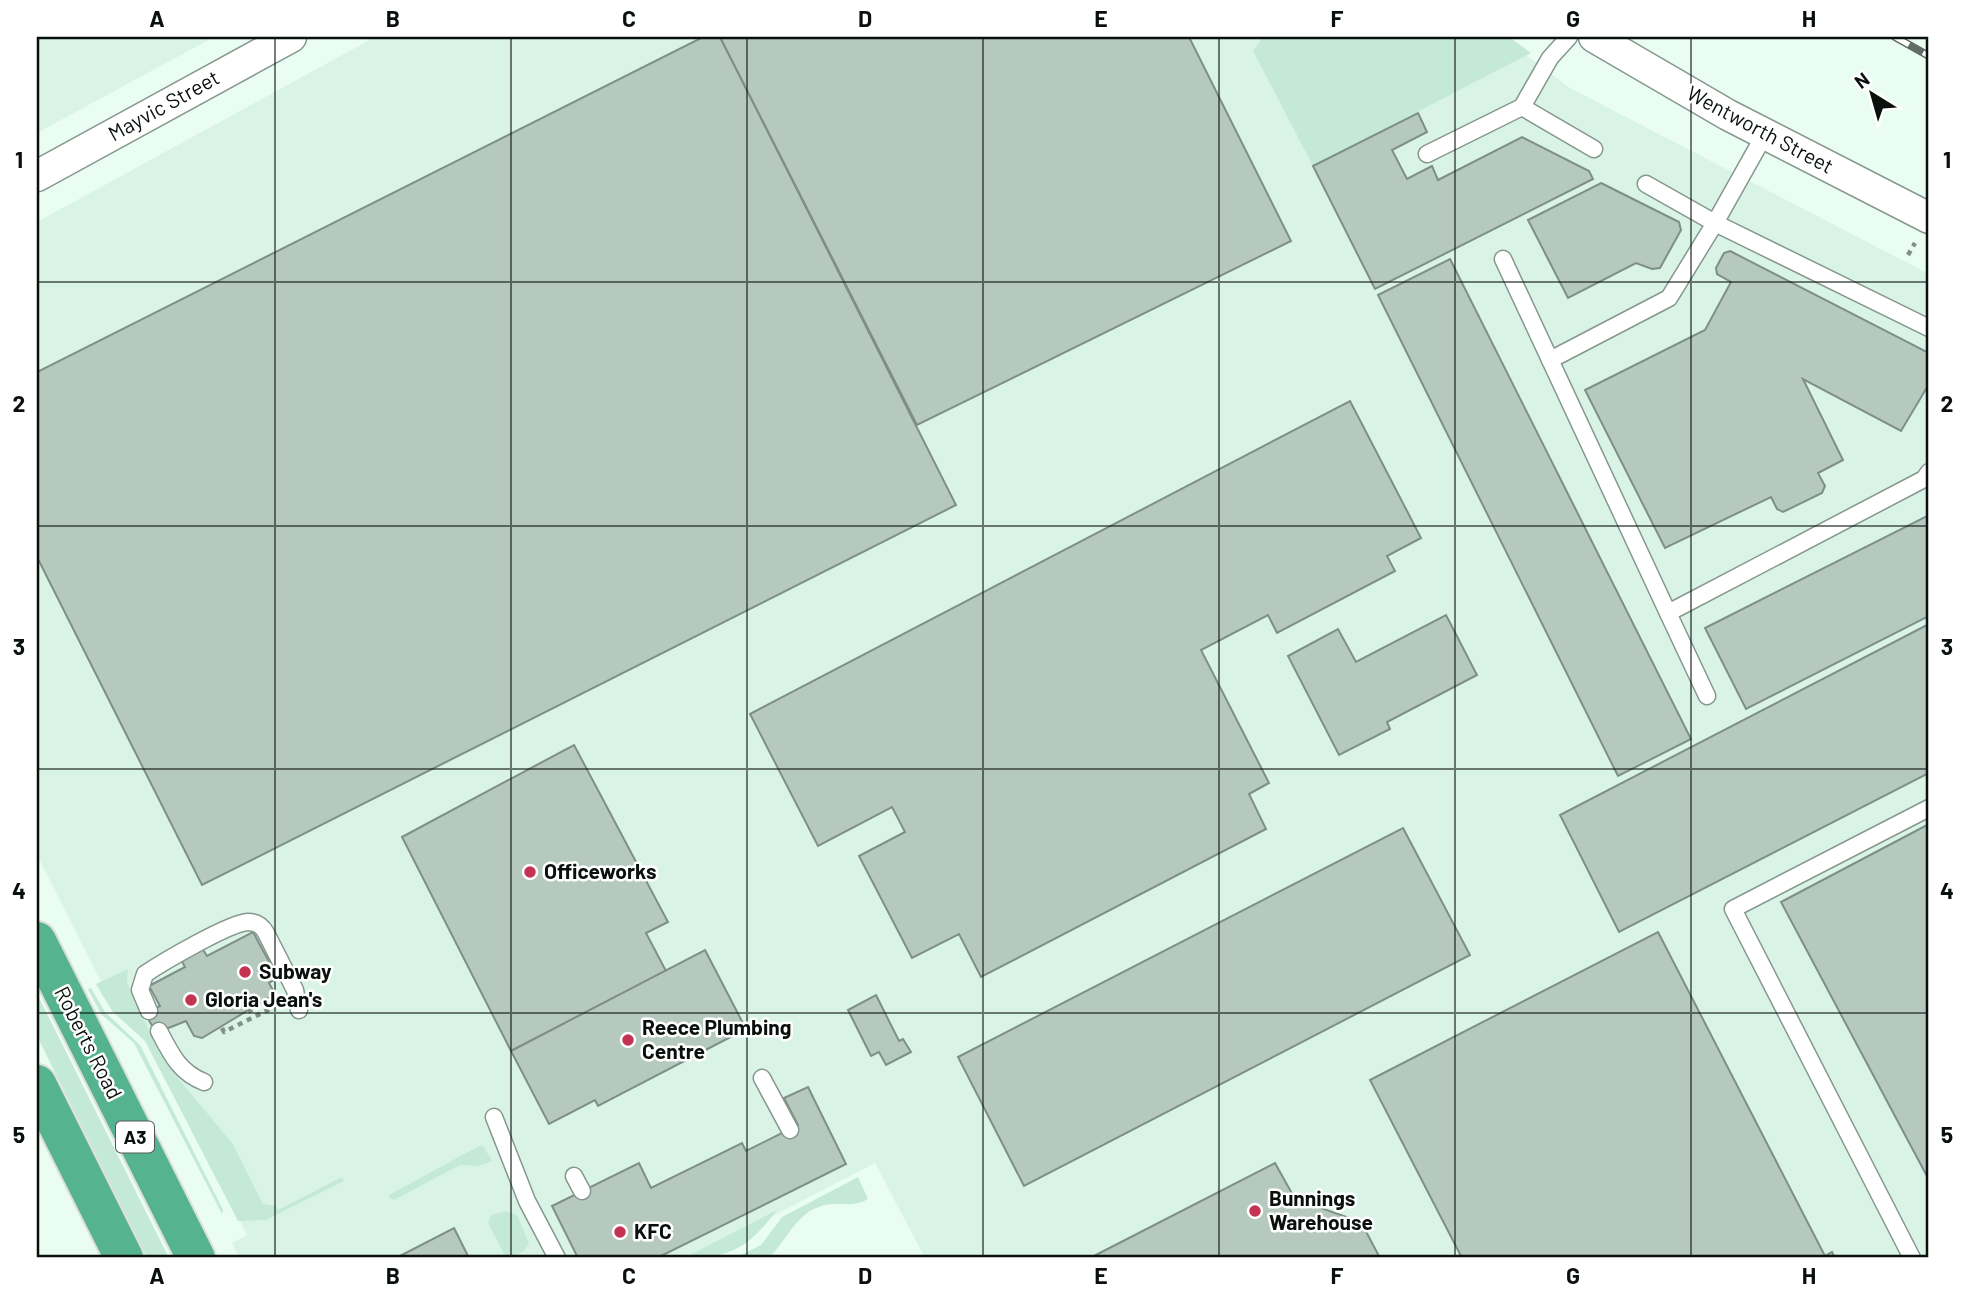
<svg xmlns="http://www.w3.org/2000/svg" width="1966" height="1295" font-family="Barlow,sans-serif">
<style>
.built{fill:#d9f4e6}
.green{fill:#c4ead7}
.building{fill:#b6c9bf;stroke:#7e8f87;stroke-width:2}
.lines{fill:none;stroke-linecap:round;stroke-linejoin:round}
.service-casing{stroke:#85978e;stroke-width:19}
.minor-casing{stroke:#85978e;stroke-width:33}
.trunk-casing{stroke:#dddedd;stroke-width:42}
.path{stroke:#839089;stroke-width:4.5;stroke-dasharray:5 5;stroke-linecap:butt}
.service{stroke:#fff;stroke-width:16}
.minor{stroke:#fff;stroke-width:30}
.trunk{stroke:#56b390;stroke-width:38}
.rail-casing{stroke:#606c65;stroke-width:8}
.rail{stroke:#fff;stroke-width:5;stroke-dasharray:16;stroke-linecap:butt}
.grid{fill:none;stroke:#0a110d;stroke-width:2;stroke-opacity:0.55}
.poi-dot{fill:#c43351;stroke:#fff;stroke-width:2.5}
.labels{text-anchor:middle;stroke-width:5;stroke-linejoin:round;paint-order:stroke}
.shield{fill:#fff;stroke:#545856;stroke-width:2}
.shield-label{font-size:19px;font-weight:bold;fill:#0a110d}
.street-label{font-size:21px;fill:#0a110d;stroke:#fff}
.poi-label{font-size:21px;font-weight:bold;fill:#0a110d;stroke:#fff;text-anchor:start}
.neatline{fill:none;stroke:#0a110d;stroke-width:2.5}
.grid-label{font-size:23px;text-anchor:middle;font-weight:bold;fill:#0a110d}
</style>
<rect width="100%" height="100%" fill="#eafdf3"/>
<g class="built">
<path d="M37 37H214L37 133Z"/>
<path d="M375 37H1502L1570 88 1929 274V1258H925L875 1163 692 1258H239L232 1243 247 1235 139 1018 116 1011 37 855V222Z"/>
</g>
<g class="green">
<path d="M1263 37H1509L1531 53 1313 166 1253 51Z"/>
<path d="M128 969 127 981 133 999 167 1065 233 1144 263 1204 276 1206 278 1210 342 1177 344 1181 266 1220 238 1221 145 1041 112 1011 96 984Z"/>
<path d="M91 988 105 1012 140 1045 223 1210 222 1214 134 1043 101 1014 88 989Z"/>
<path d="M37 994 169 1258H147L37 1036Z"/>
<path d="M479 1146H483L492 1161 478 1166 460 1165 394 1200 389 1198V1195Z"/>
<path d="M858 1177 868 1199C852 1208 841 1202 825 1205 797 1211 787 1240 769 1258H735L761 1245 782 1217Z"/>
<path d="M777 1210C749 1247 732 1258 684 1258Z"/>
<path d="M506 1211 517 1215 529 1243 524 1251 510 1258 504 1254 488 1223 491 1215Z"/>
</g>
<g class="building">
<path d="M703 37H720L956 505 202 885 37 557V372Z"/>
<path d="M720 37H1189L1291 241 917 425Z"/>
<path d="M1418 113 1427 132 1392 150 1407 179 1432 166 1438 180 1522 137 1589 171 1593 179 1375 289 1313 166Z"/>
<path d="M1601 183 1679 222 1681 230 1660 268 1652 269 1636 263 1568 298 1528 220Z"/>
<path d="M1730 251 1929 353V384L1901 431 1803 379 1843 460 1818 473 1825 486 1822 493 1783 512 1777 509 1771 497 1665 548 1585 390 1705 330 1731 282 1717 274 1716 268 1724 253Z"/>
<path d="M1450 259 1691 739 1618 776 1378 295Z"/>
<path d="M1350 401 1421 538 1387 556 1395 571 1277 633 1268 615 1201 650 1269 783 1249 794 1266 829 981 977 959 934 912 958 859 856 905 832 892 807 818 846 750 714Z"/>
<path d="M1929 515V616L1746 709 1705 628Z"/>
<path d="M1446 615 1477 675 1387 722 1390 729 1339 755 1288 656 1338 629 1356 662Z"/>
<path d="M1929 624V773L1619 932 1560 815Z"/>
<path d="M574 745 668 922 646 933 666 971 511 1051 402 837Z"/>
<path d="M1929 824V1180L1781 902Z"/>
<path d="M1403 828 1470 955 1024 1186 958 1057Z"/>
<path d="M253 932 278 978 269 983 275 994 202 1038 194 1036 186 1021 156 1033 145 1013 160 1006 149 986 185 967 179 956 200 945 207 956Z"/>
<path d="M1658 932 1825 1256 1832 1252 1835 1258H1462L1370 1080Z"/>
<path d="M705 950 746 1029 598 1106 595 1100 549 1124 511 1051Z"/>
<path d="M876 995 899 1041 903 1039 911 1052 886 1065 879 1052 871 1056 848 1010Z"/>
<path d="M808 1087 846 1164 657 1258H578L552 1206 639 1163 651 1188 742 1143 746 1151 798 1125 784 1098Z"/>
<path d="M1275 1163 1295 1199 1361 1222 1380 1258H1090Z"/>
<path d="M454 1228 469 1258H396Z"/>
</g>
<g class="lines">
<defs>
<g id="service">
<path d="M1522 107 1594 149"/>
<path d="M1427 154 1522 107 1550 58 1569 37"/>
<path d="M1646 184 1715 223 1929 328"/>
<path d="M1503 259 1668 613"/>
<path d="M1550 360 1669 298 1715 223 1765 134"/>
<path d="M1707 696 1668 613 1924 479 1929 472"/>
<path d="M149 1011 140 990 145 974C163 962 229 923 248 922 257 922 262 926 266 933L295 990 299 1010"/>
<path d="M159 1031C171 1054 179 1072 204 1082"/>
<path d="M762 1078 790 1130"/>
<path d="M494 1117 527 1201 557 1258"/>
<path d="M574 1176 582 1191"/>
<path d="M1912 1258 1733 909 1929 808"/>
</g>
<g id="minor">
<path d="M1594 37 1728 115 1929 218"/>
<path d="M37 176 291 37"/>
</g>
<g id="trunk">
<path d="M37 941 196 1258"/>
<path d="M37 1084 124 1258"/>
</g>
</defs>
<use href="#service" class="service-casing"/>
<use href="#minor" class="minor-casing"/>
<use href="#trunk" class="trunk-casing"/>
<g class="path">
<path d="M1908 255 1915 243"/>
<path d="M249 1008 253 1017"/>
<path d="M222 1028 224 1032 272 1008 273 1010"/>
</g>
<use href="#service" class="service"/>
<use href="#minor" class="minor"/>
<use href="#trunk" class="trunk"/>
<defs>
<path id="rail" d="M1895 37 1929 56"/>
</defs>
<use href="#rail" class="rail-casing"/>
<use href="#rail" class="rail"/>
</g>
<path class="grid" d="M275 37V1258M511 37V1258M747 37V1258M983 37V1258M1219 37V1258M1455 37V1258M1691 37V1258M37 282H1929M37 526H1929M37 769H1929M37 1013H1929"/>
<g class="poi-dot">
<circle cx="530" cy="872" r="7"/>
<circle cx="245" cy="972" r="7"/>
<circle cx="191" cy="1000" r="7"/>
<circle cx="628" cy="1040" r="7"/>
<circle cx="1255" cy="1211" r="7"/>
<circle cx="620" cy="1232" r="7"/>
</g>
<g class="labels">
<rect class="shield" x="116" y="1121.5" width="38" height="31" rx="5"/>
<g class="shield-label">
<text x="135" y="1144">A3</text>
</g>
<g class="street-label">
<text transform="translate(164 106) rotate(-29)" y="7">Mayvic Street</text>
<text transform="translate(1760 130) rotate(28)" y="7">Wentworth Street</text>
<text transform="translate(88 1043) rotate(63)" y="7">Roberts Road</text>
</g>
<g class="poi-label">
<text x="544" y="879">Officeworks</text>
<text x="259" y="979">Subway</text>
<text x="205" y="1007">Gloria Jean's</text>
<text x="642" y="1035">Reece Plumbing<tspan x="642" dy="24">Centre</tspan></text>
<text x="1269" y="1206">Bunnings<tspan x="1269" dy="24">Warehouse</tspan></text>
<text x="634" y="1239">KFC</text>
</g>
</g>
<rect width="1966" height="1295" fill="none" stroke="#ffffff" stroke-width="77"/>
<g transform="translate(1872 94) rotate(323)" stroke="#ffffff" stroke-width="5" paint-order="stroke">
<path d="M0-5L12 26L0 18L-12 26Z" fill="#0a110d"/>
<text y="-10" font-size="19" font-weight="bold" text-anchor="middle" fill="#0a110d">N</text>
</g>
<rect x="38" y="38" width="1889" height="1218" class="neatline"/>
<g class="grid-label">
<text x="157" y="27">A</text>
<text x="393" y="27">B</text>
<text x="629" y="27">C</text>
<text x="865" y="27">D</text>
<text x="1101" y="27">E</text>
<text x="1337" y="27">F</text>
<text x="1573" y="27">G</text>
<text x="1809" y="27">H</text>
<text x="19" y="168">1</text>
<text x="1947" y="168">1</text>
<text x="19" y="412">2</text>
<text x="1947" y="412">2</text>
<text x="19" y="655">3</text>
<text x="1947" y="655">3</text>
<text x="19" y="899">4</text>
<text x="1947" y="899">4</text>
<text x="19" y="1143">5</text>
<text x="1947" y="1143">5</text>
<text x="157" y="1284">A</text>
<text x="393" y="1284">B</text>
<text x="629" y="1284">C</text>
<text x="865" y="1284">D</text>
<text x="1101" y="1284">E</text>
<text x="1337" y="1284">F</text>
<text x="1573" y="1284">G</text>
<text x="1809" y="1284">H</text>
</g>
</svg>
